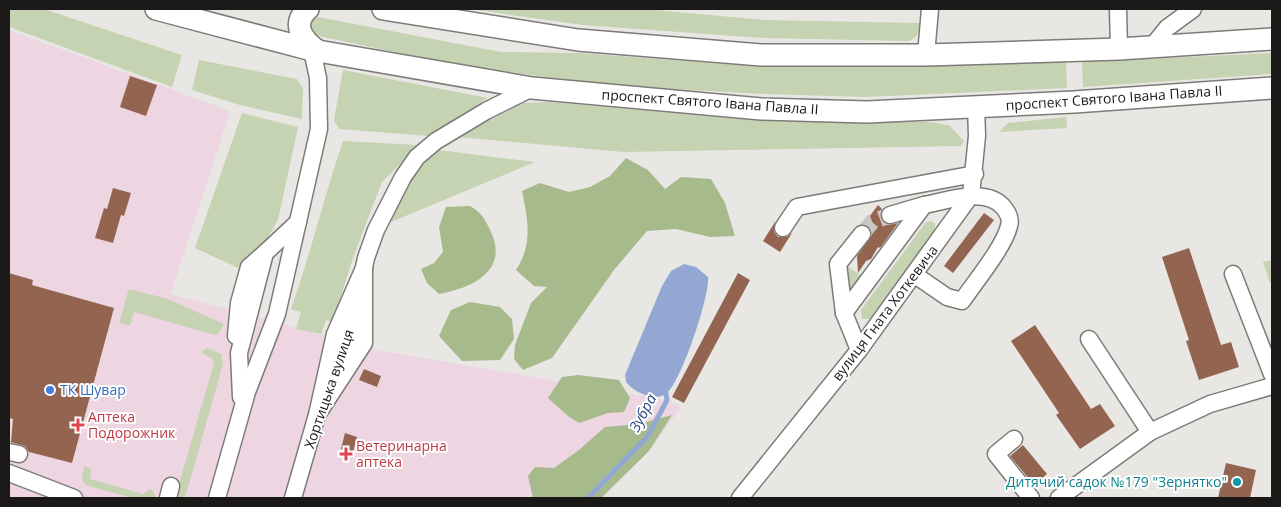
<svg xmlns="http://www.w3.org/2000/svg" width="1281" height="507" font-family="'Open Sans',sans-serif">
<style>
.commercial{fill:#edd6e2}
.green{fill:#c5d3b2}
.forest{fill:#a7ba8c}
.water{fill:#92a8d3}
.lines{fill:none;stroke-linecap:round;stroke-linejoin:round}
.stream{stroke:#92a8d3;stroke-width:5}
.building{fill:#936551}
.minor-tunnel{stroke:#cac8c5;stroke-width:16;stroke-dasharray:16 8;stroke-linecap:butt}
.minor-casing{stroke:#7d7b78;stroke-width:19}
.major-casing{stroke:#7d7b78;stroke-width:24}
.minor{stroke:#fff;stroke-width:16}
.major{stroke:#fff;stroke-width:21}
.shop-dot{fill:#3f7fe0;stroke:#fff;stroke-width:2}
.health-dot{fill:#e0444e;stroke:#fff;stroke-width:2}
.culture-dot{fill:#0f9aa8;stroke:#fff;stroke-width:2}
.labels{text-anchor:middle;stroke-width:4;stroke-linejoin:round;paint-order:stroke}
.street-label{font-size:14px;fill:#1a1918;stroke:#fff}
.shop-label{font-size:14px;fill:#366cbe;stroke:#fff;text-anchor:start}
.health-label{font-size:14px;fill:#be3a42;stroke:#fff;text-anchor:start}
.culture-label{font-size:14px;fill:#0d838f;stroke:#fff;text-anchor:end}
.water-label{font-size:15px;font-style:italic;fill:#2d497f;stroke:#fff}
</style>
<rect width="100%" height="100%" fill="#e9e7e4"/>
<path class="commercial" d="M9 30 230 111 171 294 383 351 667 400 681 407 650 450 603 498H9Z"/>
<g class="green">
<path d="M9 9H44L182 55 172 87 9 27Z"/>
<path d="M470 9H645L764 20 919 23C920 32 918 37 909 41L762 38 582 25Z"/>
<path d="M318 17 501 52 579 53 763 67 1066 62 1067 88 865 97 763 94 600 85 446 63 314 35 309 24Z"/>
<path d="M1272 53V74L1083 87 1082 62Z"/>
<path d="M199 60 297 79 303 88 302 119 240 105 192 90Z"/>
<path d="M343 70 488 98 428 136 339 129 334 120Z"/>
<path d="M549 102 762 121 932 122 950 126 964 141 961 146 623 152 458 137 523 103Z"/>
<path d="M242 113 298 127 278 220 267 239 238 268 195 248Z"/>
<path d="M1066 117 1067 128 999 132 1008 123Z"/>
<path d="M343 141 419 145 382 182 353 258 333 321 326 320 321 334 296 329 301 312 291 309C311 253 324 196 343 141Z"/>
<path d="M439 150 535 162 391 222 387 219 422 163Z"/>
<path d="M930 221 935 223V231L870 319H862L861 310 926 222Z"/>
<path d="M1272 260V283H1270L1263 262Z"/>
<path d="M846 265 863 277 849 292Z"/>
<path d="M129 289 168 299 224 324 219 333 215 335 134 312 130 326 119 323Z"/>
<path d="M207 348 221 354 223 364 185 498H175L214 363 212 358 203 354V350Z"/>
<path d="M84 466 91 469 90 479 143 494 150 489 154 492 156 498H132L85 485 82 479Z"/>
</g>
<g class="forest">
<path d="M626 158 648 170 665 189 681 177 711 179 725 203 735 236 710 237 676 229 647 231 614 270 552 358 523 370 514 359 515 345 531 303 547 287 534 286 516 270C533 244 528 220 522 191L540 183 569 192 590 187 610 176Z"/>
<path d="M470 206C482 213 485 219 491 232 509 271 472 288 439 294L427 283 421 269 434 263 443 252 439 227 446 207Z"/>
<path d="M470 302 500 307 512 319 514 339 500 360 462 361 439 336 451 310Z"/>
<path d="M578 375 619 380 630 398 624 412 608 413 579 423 568 416 548 398 562 377Z"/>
<path d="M672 415 649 451 601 498H533L528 476 535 467 554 468 579 450 605 427 639 424Z"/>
</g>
<path class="water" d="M684 264 696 267 708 277C710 296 681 382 667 393 655 403 634 392 626 382L625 375 662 286 671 271Z"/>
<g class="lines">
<path class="stream" d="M588 498 648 436 667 400 665 388"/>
</g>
<g class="building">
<path d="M130 76 157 85 146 116 120 107Z"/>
<path d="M113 188 131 193 124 216 121 215 113 243 95 238 104 208 107 209Z"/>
<path d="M878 205 882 209 880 217 884 223 888 225 898 223 880 248 878 247 871 259 866 261 858 273 857 256 872 235 869 227 864 224Z"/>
<path d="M984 213 994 220 953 273 944 266Z"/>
<path d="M775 222 774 232 778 237H787L792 233 780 252 763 241Z"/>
<path d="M1189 248 1221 345 1231 342 1239 367 1199 380 1186 341 1189 340 1162 257Z"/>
<path d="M9 273 33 280 32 285 114 308 72 463 29 452 25 446 11 442 13 419 9 418Z"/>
<path d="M738 273 750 280 684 403 672 397Z"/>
<path d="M1035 325 1091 409 1100 404 1115 426 1080 449 1056 415 1059 413 1011 341Z"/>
<path d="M364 369 381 376 377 387 359 380Z"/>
<path d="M345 433 357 437 353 452 341 449Z"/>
<path d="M1023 445 1047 474 1034 485 1010 456Z"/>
<path d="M1226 463 1256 470 1250 498H1218Z"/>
</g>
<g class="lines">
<path class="minor-tunnel" d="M862 234 872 222 890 215"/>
<defs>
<g id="minor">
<path d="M1118 9 1119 49"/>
<path d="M1151 48 1167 28 1193 9"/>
<path d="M926 55 930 9"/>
<path d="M890 215 924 205"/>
<path d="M783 228 797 207 975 174"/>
<path d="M364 268V343L317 415 335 334Z"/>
<path d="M1233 274 1272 374"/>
<path d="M844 313 924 205C946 201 987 186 1004 208 1008 213 1011 220 1009 226 1004 247 975 282 962 301L947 297 915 275"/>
<path d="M236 336 239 303 249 267 265 253"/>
<path d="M1089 339 1150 432"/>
<path d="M859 350 844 313 838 264 862 234"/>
<path d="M241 397 239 353 265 253 298 222"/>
<path d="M1014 439 996 454 1031 498"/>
<path d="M9 452 19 454"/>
<path d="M9 473 74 498"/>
<path d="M168 498 171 486"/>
<path d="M217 498 247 392 277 314 319 129 318 78 312 50"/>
<path d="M293 498 317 415 349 338 366 258 376 230 403 177 417 157 436 141 486 111 532 88"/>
<path d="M740 498 859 350 971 195 977 136 976 106"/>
<path d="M1059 498 1150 432 1210 404 1272 386"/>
</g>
<g id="major">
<path d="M156 9 312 50 532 88 761 109 867 112 1074 102 1272 88"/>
<path d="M308 9C291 24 302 40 318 51"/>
<path d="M383 9 578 40 761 55H926L1119 49 1272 39"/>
</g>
</defs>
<use href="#minor" class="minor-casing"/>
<use href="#major" class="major-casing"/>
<use href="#minor" class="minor"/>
<use href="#major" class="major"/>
</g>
<circle class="shop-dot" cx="50" cy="390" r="5"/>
<g class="health-dot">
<path d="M75.5 417.5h5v5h5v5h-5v5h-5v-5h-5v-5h5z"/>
<path d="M343.5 446.5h5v5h5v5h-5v5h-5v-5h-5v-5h5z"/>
</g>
<circle class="culture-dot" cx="1237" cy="482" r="5"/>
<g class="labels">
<g class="street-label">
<text transform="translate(1114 98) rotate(-4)" y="5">проспект Святого Івана Павла II</text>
<text transform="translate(710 102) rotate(4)" y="5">проспект Святого Івана Павла II</text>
<text transform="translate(885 313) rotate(-53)" y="5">вулиця Гната Хоткевича</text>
<text transform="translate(329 389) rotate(-71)" y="5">Хортицька вулиця</text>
</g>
<g class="shop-label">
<text x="60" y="395">ТК Шувар</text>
</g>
<g class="health-label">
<text x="88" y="422">Аптека<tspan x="88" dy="16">Подорожник</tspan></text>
<text x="356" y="451">Ветеринарна<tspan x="356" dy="16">аптека</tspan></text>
</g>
<g class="culture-label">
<text x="1227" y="487">Дитячий садок №179 "Зернятко"</text>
</g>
<g class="water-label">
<text transform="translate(643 413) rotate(-62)" y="5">Зубра</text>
</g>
</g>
<rect width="1281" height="507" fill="none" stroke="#1a1918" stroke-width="20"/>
</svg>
